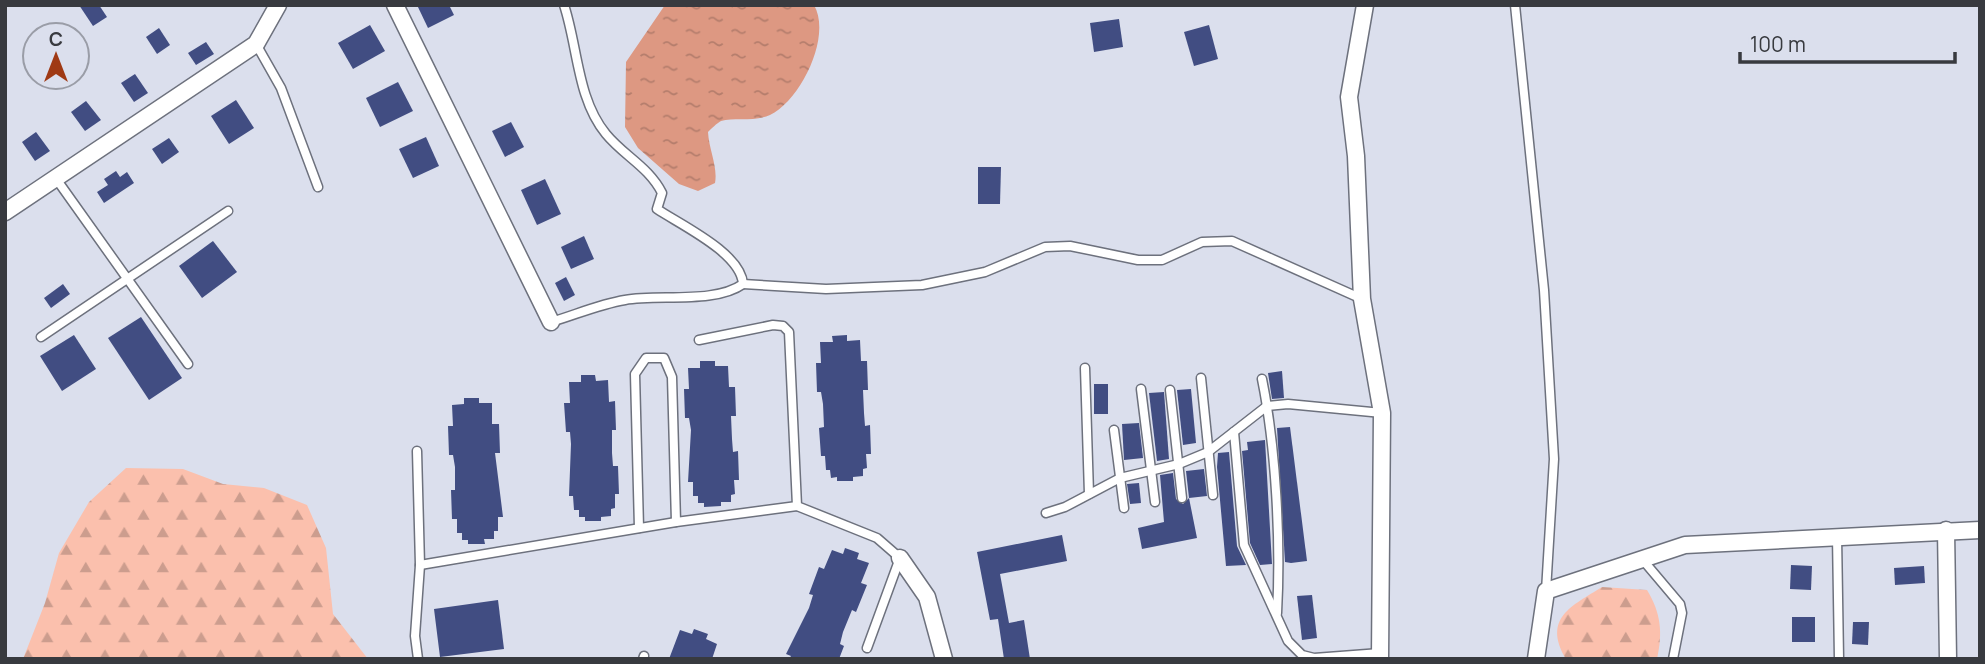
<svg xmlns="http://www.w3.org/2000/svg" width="1985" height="664" font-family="Manrope,sans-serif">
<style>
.forest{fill:url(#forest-firs)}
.water{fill:url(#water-ripples)}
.building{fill:#414d82}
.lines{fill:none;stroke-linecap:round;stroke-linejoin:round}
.lane-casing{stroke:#6d717d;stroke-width:11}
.street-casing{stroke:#6d717d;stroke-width:19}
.lane{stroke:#fff;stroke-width:8}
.street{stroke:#fff;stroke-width:16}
</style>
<defs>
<pattern id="forest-firs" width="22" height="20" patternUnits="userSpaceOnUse" patternTransform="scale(1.75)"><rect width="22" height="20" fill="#fbc0ad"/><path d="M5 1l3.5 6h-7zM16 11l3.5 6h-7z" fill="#cc9d8e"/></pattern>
<pattern id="water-ripples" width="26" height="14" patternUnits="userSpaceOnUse" patternTransform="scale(1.75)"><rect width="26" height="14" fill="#dd9882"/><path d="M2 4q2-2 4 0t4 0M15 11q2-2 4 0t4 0" fill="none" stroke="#b47d6c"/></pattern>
</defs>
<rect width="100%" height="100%" fill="#dbdfed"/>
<g class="forest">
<path d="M126 468 183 469 223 484 264 488 307 505 326 548 333 614 368 659H23L45 603 59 553 89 502Z"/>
<path d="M1602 587 1647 590C1661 613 1663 633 1657 659H1566C1542 618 1572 606 1602 587Z"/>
</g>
<path class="water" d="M665 5H814C832 36 801 100 770 115 755 122 734 117 721 121 717 123 711 129 708 132 709 150 718 167 715 183L698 191 679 184 638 148 625 127 626 62Z"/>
<g class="building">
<path d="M79 5H99L107 17 93 26Z"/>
<path d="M417 5H449L454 15 428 28Z"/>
<path d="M1119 19 1123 47 1094 52 1090 23Z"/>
<path d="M370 25 385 51 353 69 338 43Z"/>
<path d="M1209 25 1218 59 1194 66 1184 32Z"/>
<path d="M159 28 170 45 157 54 146 37Z"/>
<path d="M206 42 214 54 196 65 188 53Z"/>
<path d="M135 74 148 93 134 102 121 83Z"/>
<path d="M398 82 413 111 380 127 366 98Z"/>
<path d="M236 100 254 128 229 144 211 116Z"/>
<path d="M86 101 101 120 85 131 71 112Z"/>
<path d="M511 122 524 147 505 157 492 131Z"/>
<path d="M36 132 50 151 35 161 22 142Z"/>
<path d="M426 137 439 166 413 178 399 149Z"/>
<path d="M169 138 179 152 162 164 152 149Z"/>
<path d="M978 167H1001L1000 204H978Z"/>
<path d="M116 171 120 177 127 172 134 183 104 203 97 192 108 185 104 179Z"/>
<path d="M545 179 561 214 537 225 521 190Z"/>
<path d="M584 236 594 259 571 269 561 247Z"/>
<path d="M213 241 237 272 202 298 179 266Z"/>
<path d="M566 277 575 295 564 301 555 283Z"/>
<path d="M63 284 70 294 51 308 44 298Z"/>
<path d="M141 317 182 378 149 400 108 338Z"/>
<path d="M74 335 96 369 62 391 40 356Z"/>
<path d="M847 335V341L860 340 861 361H867L868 390H863L864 413 865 426 870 425 871 454H866L867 468 863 469V476L853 477V481H837V477L831 478 830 470H826L825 456H821L819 428 824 427 823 404 821 392H817L816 363H821L820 342H833L832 336Z"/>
<path d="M700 361H715V366H728L729 387H735L736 416H731L732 439 733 452 738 451 739 480H734L735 494 731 495V502H721V506L704 507V503H698V496H693V482H688L691 430 689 418H685L684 389H689L688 368H700Z"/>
<path d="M1282 371 1284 398 1272 399 1268 373Z"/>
<path d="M581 375H595L596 381 608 380 609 402 615 401 616 430H612V453L613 466H618L619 494H615V508L611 509V516L601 517V521H585V517H579V510H574L573 496H569L571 444 570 432H566L564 403H570L569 382H581Z"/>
<rect x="1094" y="384" width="14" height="30"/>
<path d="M1191 389 1196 443 1183 445 1177 390Z"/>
<path d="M1164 392 1169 459 1157 461 1149 393Z"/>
<path d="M464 398H479V403H492V424H499L500 453H495L503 517H498V531H494V539H484L485 544H468V540H462V533H457V519H452L451 490H455V467L453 455H449L448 426H453L452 405 464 404Z"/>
<path d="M1139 423 1143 458 1124 460 1122 424Z"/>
<path d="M1290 427 1307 561 1291 563 1285 562 1277 428Z"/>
<path d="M1265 440 1272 564 1260 565 1250 543 1242 451 1248 450 1247 442Z"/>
<path d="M1229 452 1237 546 1246 565 1226 566 1217 467 1218 453Z"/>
<path d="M1204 469 1207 496 1189 498 1197 538 1142 549 1138 528 1164 522 1160 475 1173 473 1176 499 1183 504 1189 498 1186 471Z"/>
<path d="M1139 483 1141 503 1130 504 1127 484Z"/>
<path d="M1062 535 1067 561 1000 574 1009 623 1024 620 1030 659H1004L998 619 990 620 977 552Z"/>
<path d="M845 548 859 553 857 559 869 563 861 583 867 585 856 612 852 610 843 632 840 644 844 646 839 659H789L791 656 786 654 809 608 813 595 809 594 819 567 824 569 832 550 843 554Z"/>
<path d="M1791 565 1812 566 1811 590 1790 589Z"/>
<path d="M1924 566 1925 583 1895 585 1894 568Z"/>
<path d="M1312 595 1317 638 1302 640 1297 596Z"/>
<path d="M498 600 504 649 440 657 434 609Z"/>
<rect x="1792" y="617" width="23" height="25"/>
<path d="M1853 622H1869L1868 645 1852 644Z"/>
<path d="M694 629 708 634 706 639 717 644 712 659H669L680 630 692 634Z"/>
</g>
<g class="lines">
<defs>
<g id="lane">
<path d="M1515 5 1544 290 1554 459 1546 591"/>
<path d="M256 44 281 88 318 187"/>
<path d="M57 180 188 364"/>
<path d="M743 284 826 289 922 285 985 272 1045 247 1070 246 1138 260H1162L1202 242 1232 241 1362 299"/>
<path d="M551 322C575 315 600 304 625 300 659 294 715 304 743 284 741 253 681 225 657 209L662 193C649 167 624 156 606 134 577 99 578 47 564 5"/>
<path d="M41 337 228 211"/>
<path d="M699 340 773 325 783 326 789 332 797 506 877 538 900 558 867 648"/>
<path d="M1085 368 1089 494"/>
<path d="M1201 378 1213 495"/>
<path d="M1262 379C1276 448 1281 542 1277 613"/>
<path d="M1141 389 1155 502"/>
<path d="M1170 390 1182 498"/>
<path d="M1114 430 1124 508"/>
<path d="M1234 432 1244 545 1288 641 1302 655 1314 658 1380 653"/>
<path d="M417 451 420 565 415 636 418 659"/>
<path d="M1046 513 1065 507 1120 478 1179 464 1208 452 1267 406 1288 404 1382 413"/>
<path d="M639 528 635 374 646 358H664L672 377 676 522"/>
<path d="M1837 536 1839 659"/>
<path d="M1642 559 1680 604 1682 613 1673 659"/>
<path d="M420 565 676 522 797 506"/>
<path d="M643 659 644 656"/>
</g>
<g id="street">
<path d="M395 5 551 322"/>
<path d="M1365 5 1349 97 1356 156 1362 299 1382 413 1380 659"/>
<path d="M5 212 256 44 278 5"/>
<path d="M1946 530 1948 659"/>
<path d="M900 558 927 597 944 659"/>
<path d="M1536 659 1546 591 1685 545 1980 530"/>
</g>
</defs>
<use href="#lane" class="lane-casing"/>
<use href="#street" class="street-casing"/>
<use href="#lane" class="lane"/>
<use href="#street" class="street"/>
</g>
<rect width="1985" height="664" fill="none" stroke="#383a3f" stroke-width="14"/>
<g transform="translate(56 56)"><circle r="33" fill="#dbdfed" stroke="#9a9da7" stroke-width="2"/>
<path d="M0-5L12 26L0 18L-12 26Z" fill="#9f3914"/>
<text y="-10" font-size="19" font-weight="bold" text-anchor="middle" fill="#383a3f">С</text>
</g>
<path d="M1740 52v10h215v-10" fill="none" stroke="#383a3f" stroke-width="3.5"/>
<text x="1750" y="52" font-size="21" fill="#383a3f" stroke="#dbdfed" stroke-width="5" paint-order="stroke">100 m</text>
</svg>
